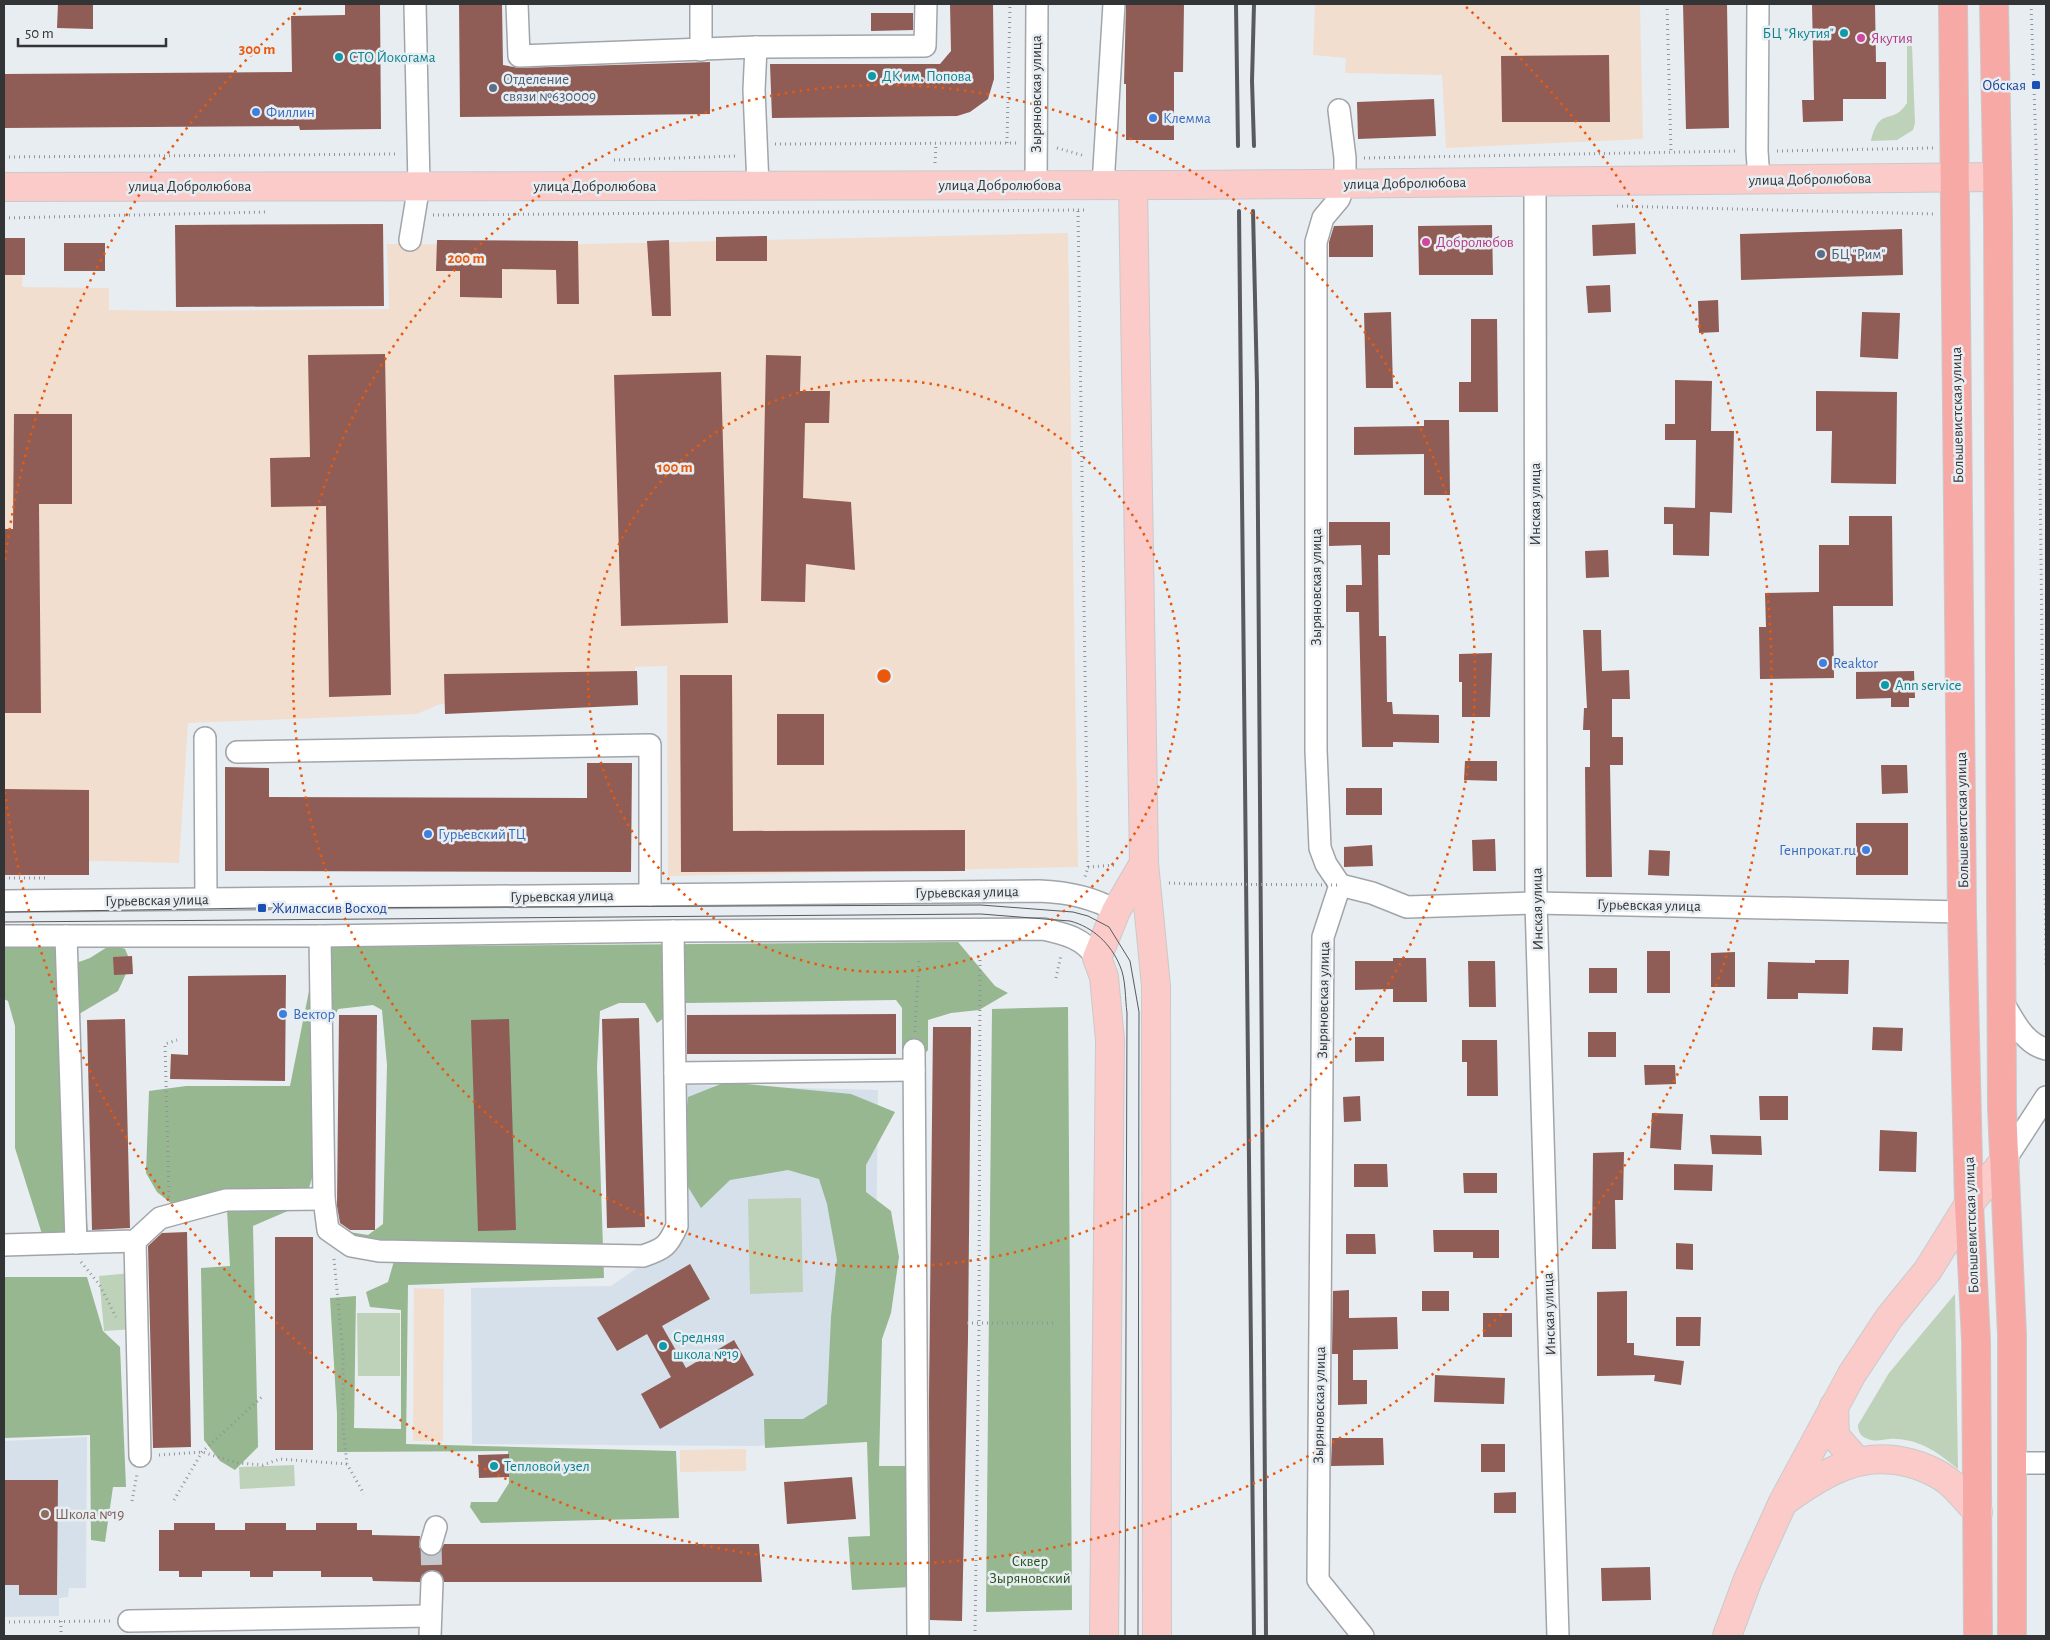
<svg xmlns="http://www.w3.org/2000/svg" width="2050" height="1640" font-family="'Alegreya Sans',sans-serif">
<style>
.industrial{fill:#f2decf}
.built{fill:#d6e0ea}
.green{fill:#bdd2b8}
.forest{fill:#96b78f}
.building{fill:#8f5d56}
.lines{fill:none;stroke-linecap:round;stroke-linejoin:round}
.minor-tunnel{stroke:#c4c8cc;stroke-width:21;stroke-dasharray:21 11;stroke-linecap:butt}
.minor-casing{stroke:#a1a5aa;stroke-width:24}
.major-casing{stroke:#cacacb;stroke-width:30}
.highway-casing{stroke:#cacacb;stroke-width:30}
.path{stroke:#919498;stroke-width:3;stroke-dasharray:1 4;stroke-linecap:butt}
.minor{stroke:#fff;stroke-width:21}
.major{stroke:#facbc9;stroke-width:28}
.highway{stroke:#f6a9a5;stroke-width:28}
.tram{stroke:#585a5d;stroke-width:1}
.rail{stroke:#585a5d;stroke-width:4}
.major-bridge-casing{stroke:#cacacb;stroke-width:30;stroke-linecap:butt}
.path-bridge{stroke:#919498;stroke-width:3;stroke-dasharray:1 4;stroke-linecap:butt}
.major-bridge{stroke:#facbc9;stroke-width:28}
.ring{fill:none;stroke:#e8590c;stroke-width:2.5;stroke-dasharray:2.5 5}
.culture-dot{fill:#0f9aa8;stroke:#e8edf2;stroke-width:2}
.hotel-dot{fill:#d1479c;stroke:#e8edf2;stroke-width:2}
.transit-dot{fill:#1a4fb4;stroke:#e8edf2;stroke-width:2}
.service-dot{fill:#5c6f8a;stroke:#e8edf2;stroke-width:2}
.shop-dot{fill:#3f7fe0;stroke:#e8edf2;stroke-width:2}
.education-dot{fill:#8d6e63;stroke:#e8edf2;stroke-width:2}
.labels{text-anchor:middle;stroke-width:5;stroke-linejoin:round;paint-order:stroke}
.culture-label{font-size:15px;fill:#0d838f;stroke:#e8edf2;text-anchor:start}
.hotel-label{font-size:15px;fill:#b23c85;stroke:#e8edf2;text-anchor:start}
.service-label{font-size:15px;fill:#4e5e75;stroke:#e8edf2;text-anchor:start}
.transit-label{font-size:15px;fill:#164399;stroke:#e8edf2;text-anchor:end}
.street-label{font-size:15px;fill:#323436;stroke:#e8edf2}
.shop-label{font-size:15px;fill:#366cbe;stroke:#e8edf2;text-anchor:start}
.education-label{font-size:15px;fill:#785e54;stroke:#e8edf2;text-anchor:start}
.park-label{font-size:15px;fill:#26511b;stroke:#e8edf2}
.centre{fill:#e8590c;stroke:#e8edf2;stroke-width:2.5}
.ring-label{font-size:15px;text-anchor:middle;font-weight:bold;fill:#e8590c;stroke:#e8edf2;stroke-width:5;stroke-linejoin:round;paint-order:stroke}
</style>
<rect width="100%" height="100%" fill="#e8edf2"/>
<g class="industrial">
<path d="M1315 4H1640L1643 139 1446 148 1442 75 1345 73 1346 58 1313 55Z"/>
<path d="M1068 233 1078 867 668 876 667 666 635 667V700L440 704 417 714 188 723 179 863 101 861 4 863V240H24L22 287 109 288V310L180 311 389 309 387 244 541 245Z"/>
<path d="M414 1288 444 1289 443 1441H413Z"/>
<path d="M746 1449V1471L680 1472V1450Z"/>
</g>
<g class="built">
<path d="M685 1085 878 1090 874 1438 755 1446 472 1444 471 1288 611 1286 686 1234Z"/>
<path d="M87 1437 86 1588H69L68 1597 59 1598V1616L4 1617V1441Z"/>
</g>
<g class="green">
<path d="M1907 46H1912L1915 123 1913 130 1897 140 1871 141C1880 104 1892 127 1907 103Z"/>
<path d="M801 1198 803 1292 750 1294 748 1199Z"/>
<path d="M131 1273 135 1329 104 1331 99 1276Z"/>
<path d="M1955 1294 1958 1469C1939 1453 1921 1440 1896 1439 1887 1438 1877 1443 1868 1439 1861 1437 1858 1432 1858 1425L1889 1373Z"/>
<path d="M357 1313H400V1376H358Z"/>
<path d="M294 1465 295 1486 240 1489 239 1467Z"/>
</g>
<g class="forest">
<path d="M50 940 65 967 90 958 112 944 125 949 131 963 118 991 79 1014 74 1025 88 1236 42 1234 15 1148V1026L8 1001 4 999V941Z"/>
<path d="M958 942 995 986 1008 993 979 1010 951 1013 928 1020V1050L916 1064 905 1060 902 1055V1008L896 1000 685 1003 657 1023 645 1003H619L600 1011 597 1067 604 1278 408 1285 406 1444 676 1451 679 1518 481 1523 470 1507 471 1502H497L509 1483 508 1451 337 1452V1414L330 1298 356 1296 354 1428 401 1429V1310L370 1307 366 1292 388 1282 394 1261 369 1260 332 1243 330 1229 368 1235 383 1224 387 1065 382 1010 373 1005 338 1009 327 1035 320 1152 304 1204 253 1226 258 1447 235 1470 220 1461 204 1440 201 1268 230 1266 227 1209 172 1204 157 1192 146 1173 149 1091 186 1086H290L315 961 328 947Z"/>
<path d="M1068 1007 1072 1610 986 1612 992 1009Z"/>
<path d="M726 1082 851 1094 895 1112 866 1165V1192L891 1211 899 1257 891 1313 882 1339 879 1466H909L912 1587 852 1590 848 1537 870 1536 867 1442 765 1448 764 1419H803L827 1404 831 1317 837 1260 827 1204 819 1179 788 1170 730 1180 701 1208 685 1182 684 1134 688 1097Z"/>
<path d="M4 1277H87L103 1331 120 1347 126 1487H113L105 1542 91 1540 90 1435 4 1438Z"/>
</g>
<g class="building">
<path d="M58 4H93V29L57 28Z"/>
<path d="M345 4H380L381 129 300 130 299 126 4 128V74L292 72 291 16 345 15Z"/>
<path d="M459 4H502L503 65 519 68 710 62V114L460 117Z"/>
<path d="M950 4H993L994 79 988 99 970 112 957 116 772 118 770 64H940L951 51Z"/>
<path d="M1126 4H1184L1183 72H1174V140H1126V84H1124Z"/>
<path d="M1683 4H1727L1729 128 1686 129Z"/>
<path d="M1812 4H1875L1876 62H1886V99H1843V121L1803 122 1802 100H1814Z"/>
<path d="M871 13H913V30L871 31Z"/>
<path d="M1609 55 1610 122H1502L1501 56Z"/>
<path d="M1434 99 1436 136 1358 139 1357 102Z"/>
<path d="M1635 223 1636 254 1593 256 1592 225Z"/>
<path d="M383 224 384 306 176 307 175 225Z"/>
<path d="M1373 225V257H1329V242L1334 226Z"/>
<path d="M1492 225 1493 275H1419L1418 226Z"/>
<path d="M1902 229 1903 275 1741 280 1740 234Z"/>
<path d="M767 236V261H716V237Z"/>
<rect x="4" y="238" width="21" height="37"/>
<path d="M437 240 578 241 579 304H557L556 270 502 269V298L460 297V271H436Z"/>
<path d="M669 240 671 316H652L647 241Z"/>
<rect x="64" y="243" width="41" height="28"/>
<path d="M1610 285 1611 312 1588 313 1586 286Z"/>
<path d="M1718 300 1719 332 1699 333 1698 301Z"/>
<path d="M1391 312 1393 388H1366L1364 313Z"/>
<path d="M1862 312 1900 313 1898 359 1860 357Z"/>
<path d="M1471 319H1497L1498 412H1459V382H1471Z"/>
<path d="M385 354 391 695 329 697 326 506 271 507 270 458 310 457 308 355Z"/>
<path d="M766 355 801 356 800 391H830L829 423H805L803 498 851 502 855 570 806 564 805 602 761 601Z"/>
<path d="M721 372 728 623 621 626 614 375Z"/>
<path d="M1675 380 1712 381 1711 431H1734L1732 513 1710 512 1709 556 1673 555V524H1664V507L1695 508 1696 440H1665V424H1675Z"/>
<path d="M1816 391 1897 392 1896 484 1831 483 1832 431H1816Z"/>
<path d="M14 414H72V504H39L41 713H4V529H13Z"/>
<path d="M1424 420H1449L1450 495H1424V454L1354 455V427L1424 426Z"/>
<path d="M1849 516H1892L1893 606H1833L1834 678 1760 679 1759 627H1766L1765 593 1819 592V545H1849Z"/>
<path d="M1329 522H1390V555H1378L1379 636H1386L1387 702H1392L1393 714 1439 715V743L1393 742V747H1362L1359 612H1346V585H1362L1361 545 1329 546Z"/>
<path d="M1608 550 1609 577 1586 578 1585 551Z"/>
<path d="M1583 630H1601L1602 671 1629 670 1630 699H1612V737H1623V765H1610L1612 877H1586L1585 767H1590V730H1583L1584 708H1587Z"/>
<path d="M1492 653 1490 717H1462V682H1459V654Z"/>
<path d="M637 671 638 705 445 714 444 674Z"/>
<path d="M1914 671 1915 698H1909V707H1891V698L1856 699V672Z"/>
<path d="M680 675H732L733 831 965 830V871L681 872Z"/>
<rect x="777" y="714" width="47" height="51"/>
<path d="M1465 761H1497V781L1464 780Z"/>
<path d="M587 763H632L631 872 225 871V767L269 768V797L587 798Z"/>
<path d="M1881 765H1907L1908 793 1882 794Z"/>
<rect x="1346" y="788" width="36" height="27"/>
<path d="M4 789 89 790V875H4Z"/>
<rect x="1856" y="823" width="52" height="52"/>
<path d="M1495 839 1496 871H1473L1472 840Z"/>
<path d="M1372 845 1373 866 1344 867V847Z"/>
<path d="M1649 850 1670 851 1669 876 1648 875Z"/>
<rect x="1647" y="951" width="23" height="42"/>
<path d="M1735 952V987H1711V953Z"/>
<path d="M132 956 133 974 114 975 113 957Z"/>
<path d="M1393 958H1426L1427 1002H1393V989L1355 990V961H1393Z"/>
<path d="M1815 960H1849L1848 994 1798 993V999H1767L1768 962 1815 963Z"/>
<path d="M1468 961H1495L1496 1007H1469Z"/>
<rect x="1589" y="968" width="28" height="25"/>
<path d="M286 975 285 1081 170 1079 171 1054 188 1055V976Z"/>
<path d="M896 1014V1054H687V1015Z"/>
<path d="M339 1015H377L375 1230H350L340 1223 337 1206Z"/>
<path d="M639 1018 645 1227 607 1228 602 1019Z"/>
<path d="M125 1019 130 1228 92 1230 87 1020Z"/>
<path d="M509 1019 516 1230 478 1231 471 1020Z"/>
<path d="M933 1027H971L968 1338 962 1621 930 1620 929 1398Z"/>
<path d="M1873 1027 1903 1028 1902 1051 1872 1050Z"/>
<rect x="1588" y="1032" width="28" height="25"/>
<path d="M1355 1037H1384V1061L1355 1062Z"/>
<path d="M1462 1040H1497L1498 1096H1467V1062H1462Z"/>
<path d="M1644 1065H1675L1676 1084 1645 1085Z"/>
<path d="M1360 1096 1361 1121 1344 1122 1343 1097Z"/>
<path d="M1759 1096H1788V1120H1760Z"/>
<path d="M1652 1113 1683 1114 1681 1150 1650 1148Z"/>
<path d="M1880 1130 1917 1132 1916 1172 1879 1171Z"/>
<path d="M1710 1135 1761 1136 1762 1155 1712 1154Z"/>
<path d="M1624 1152 1623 1200H1615L1616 1249H1592L1593 1153Z"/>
<path d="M1354 1164H1387L1388 1187H1354Z"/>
<path d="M1674 1164 1713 1165 1712 1191 1674 1190Z"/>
<path d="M1463 1173H1497V1193H1464Z"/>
<path d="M1433 1230H1499V1258H1473V1252H1434Z"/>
<path d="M187 1232 191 1447 153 1448 148 1246 162 1233Z"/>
<path d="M1346 1234H1375L1376 1254H1346Z"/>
<rect x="275" y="1237" width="38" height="213"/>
<path d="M1676 1243 1693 1244V1270L1676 1269Z"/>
<path d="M690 1264 710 1299 662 1326 686 1368 734 1340 754 1375 660 1429 641 1394 671 1377 647 1334 617 1351 597 1318Z"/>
<path d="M1349 1290V1318L1397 1317 1398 1349 1353 1350V1380H1367V1404L1338 1405V1354H1332L1333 1291Z"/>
<rect x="1422" y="1291" width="27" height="20"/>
<path d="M1627 1291V1343H1634V1355L1684 1361 1681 1385 1654 1381 1655 1375 1597 1376V1292Z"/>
<rect x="1483" y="1313" width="29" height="24"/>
<path d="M1676 1317H1701L1700 1346H1676Z"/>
<path d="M1435 1375 1505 1378 1504 1404 1434 1402Z"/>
<path d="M1332 1438H1383L1384 1465 1331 1466Z"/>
<rect x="1481" y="1444" width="24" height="28"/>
<path d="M509 1454V1477L479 1478 478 1455Z"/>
<path d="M852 1477 856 1519 787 1524 784 1482Z"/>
<path d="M4 1480H58L57 1595H19V1585H4Z"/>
<path d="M1516 1492V1513H1494V1493Z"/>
<path d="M174 1523H215V1530H245V1523H286V1530H316V1523H357V1530H372V1535L420 1536 419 1547 428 1556 439 1553 444 1544H759L762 1582H444L439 1572 432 1570 422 1575 420 1582 373 1581 372 1577H321V1571H273V1577H250V1571H202V1577H179V1571H159V1530H174Z"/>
<path d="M1650 1567 1651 1600 1602 1601 1601 1568Z"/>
</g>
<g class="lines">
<path class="minor-tunnel" d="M431 1544 432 1582"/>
<defs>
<g id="minor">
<path d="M517 4 519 56 756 47 925 46 926 4"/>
<path d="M701 4V50"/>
<path d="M1758 4 1757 151 1759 179"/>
<path d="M756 47 754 90 758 186"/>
<path d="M1339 110 1345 158V183L1339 199 1323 218 1316 242V750L1320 848 1326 864 1340 885 1323 937 1318 1580 1363 1636"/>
<path d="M1535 181 1536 903 1558 1636"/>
<path d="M1036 185 1037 4"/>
<path d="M1103 185 1114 4"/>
<path d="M410 240 419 185 415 4"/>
<path d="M205 738 206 899"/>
<path d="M237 752 650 745V895"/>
<path d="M1340 885 1372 893 1407 907 1536 903 1962 912"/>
<path d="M4 901 1039 891C1066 892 1093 897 1116 911"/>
<path d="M4 936H320L673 931 1043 929C1066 934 1083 938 1097 958"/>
<path d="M66 936 76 1243"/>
<path d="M320 936 324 1199 328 1230 351 1246 379 1251 643 1256C664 1249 668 1246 677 1226L673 931"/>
<path d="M2002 1001C2013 1019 2024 1044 2046 1049"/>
<path d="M914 1050 918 1636"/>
<path d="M675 1073 914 1070"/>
<path d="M2005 1160 2046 1097"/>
<path d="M135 1241 140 1456"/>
<path d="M4 1245 135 1241 160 1218 226 1200 324 1199"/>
<path d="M2012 1463H2046"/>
<path d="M431 1544 436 1527"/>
<path d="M129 1621 430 1616"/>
<path d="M430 1636 432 1582"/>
</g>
<g id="major">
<path d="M1315 184 1996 177"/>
<path d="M1133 185 1144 863 1156 986 1157 1636"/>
<path d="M4 187 1182 185"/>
<path d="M1834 1406 1835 1436 1856 1460"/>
<path d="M1786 1500C1825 1472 1861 1450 1910 1463 1922 1466 1938 1473 1948 1481 1959 1490 1968 1502 1978 1512"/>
<path d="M1104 1636 1110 1040 1104 977 1097 958 1116 911 1144 863"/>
<path d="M1727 1636 1748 1579 1783 1502 1852 1374 1889 1318 1928 1270 1969 1204 2005 1160"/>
</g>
<g id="highway">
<path d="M1953 4 1962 912 1969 1204 1976 1340 1978 1636"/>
<path d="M1994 4 1998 218 2002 1108 2012 1335V1636"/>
</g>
</defs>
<use href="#minor" class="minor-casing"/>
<use href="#major" class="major-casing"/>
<use href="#highway" class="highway-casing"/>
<g class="path">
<path d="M1667 4 1671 152"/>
<path d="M2031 4 2036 146 2046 969"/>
<path d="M1007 143 1010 4"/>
<path d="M775 144 1016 143"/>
<path d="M1057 148 1085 156"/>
<path d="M1777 151 1933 148"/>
<path d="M4 157 398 154"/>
<path d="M1364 158 1738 151"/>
<path d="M614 160 738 156"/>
<path d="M935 163 936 144"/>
<path d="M1617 206 1933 214"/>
<path d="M1078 211 1088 867 1085 877"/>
<path d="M433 215 1084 210"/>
<path d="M4 218 266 212"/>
<path d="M1088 867 1116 865"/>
<path d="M4 878H46"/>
<path d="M1169 883 1191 884"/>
<path d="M1056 978 1061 955"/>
<path d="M915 1032 919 958"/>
<path d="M169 1197 165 1044 177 1040"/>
<path d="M334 1259 343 1353V1428L347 1464 364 1494"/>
<path d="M81 1262 99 1284 116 1317"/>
<path d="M967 1323H1057"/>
<path d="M159 1455 202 1452 238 1463 263 1465 280 1459 347 1464"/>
<path d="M174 1500 202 1452 264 1395"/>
<path d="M132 1501 137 1474"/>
<path d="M61 1621V1636"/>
<path d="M4 1622 111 1621"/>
<path d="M975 1636 979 1323 980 958"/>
</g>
<use href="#minor" class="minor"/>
<use href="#major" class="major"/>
<use href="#highway" class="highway"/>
<g class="tram">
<path d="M4 912 262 908 981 905 1073 912 1088 916 1109 927 1130 961 1139 1012 1138 1636"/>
<path d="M4 922 981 914 1070 921C1093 927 1111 944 1120 966 1126 979 1125 999 1127 1013L1125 1636"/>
</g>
<g class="rail">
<path d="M1236 4 1238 146"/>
<path d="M1254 146 1252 81 1254 4"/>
<path d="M1239 211 1254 1636"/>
<path d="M1253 211 1257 385 1266 1636"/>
</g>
<defs>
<path id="major-bridge" d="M1182 185 1315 184"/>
</defs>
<use href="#major-bridge" class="major-bridge-casing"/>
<path class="path-bridge" d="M1191 884 1340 885"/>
<use href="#major-bridge" class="major-bridge"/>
</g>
<g class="ring">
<circle cx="884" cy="676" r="296"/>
<circle cx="884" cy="676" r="591"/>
<path d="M5 560A887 887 0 0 1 302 7M1466 7A887 887 0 1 1 5 792"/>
</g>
<g class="culture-dot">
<circle cx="1844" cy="33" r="5"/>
<circle cx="339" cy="57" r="5"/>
<circle cx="872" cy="76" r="5"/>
<circle cx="1885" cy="685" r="5"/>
<circle cx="663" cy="1346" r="5"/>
<circle cx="494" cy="1466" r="5"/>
</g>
<g class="hotel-dot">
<circle cx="1861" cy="38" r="5"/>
<circle cx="1426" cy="242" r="5"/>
</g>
<g class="transit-dot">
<rect x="2031" y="80" width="10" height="10" rx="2.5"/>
<rect x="257" y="903" width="10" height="10" rx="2.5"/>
</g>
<g class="service-dot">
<circle cx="493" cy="88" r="5"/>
<circle cx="1821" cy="254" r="5"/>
</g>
<g class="shop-dot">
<circle cx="256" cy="112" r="5"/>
<circle cx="1153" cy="118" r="5"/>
<circle cx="1823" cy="663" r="5"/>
<circle cx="428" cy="834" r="5"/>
<circle cx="1866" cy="850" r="5"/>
<circle cx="283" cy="1014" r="5"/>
</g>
<circle class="education-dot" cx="45" cy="1514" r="5"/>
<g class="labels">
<g class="culture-label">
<text x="1834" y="38" text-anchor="end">БЦ "Якутия"</text>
<text x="349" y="62">СТО Йокогама</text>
<text x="882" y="81">ДК им. Попова</text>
<text x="1895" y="690">Ann service</text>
<text x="673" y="1342">Средняя<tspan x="673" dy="17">школа №19</tspan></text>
<text x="504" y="1471">Тепловой узел</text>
</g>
<g class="hotel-label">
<text x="1871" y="43">Якутия</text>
<text x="1436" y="247">Добролюбов</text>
</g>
<g class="service-label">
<text x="503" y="84">Отделение<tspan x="503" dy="17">связи №630009</tspan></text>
<text x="1831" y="259">БЦ "Рим"</text>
</g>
<g class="transit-label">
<text x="2026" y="90">Обская</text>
<text x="272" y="913" text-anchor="start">Жилмассив Восход</text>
</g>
<g class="street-label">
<text transform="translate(1036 94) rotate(-90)" y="5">Зыряновская улица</text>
<text transform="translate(1810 179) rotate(-1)" y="5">улица Добролюбова</text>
<text transform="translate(1405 183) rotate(-1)" y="5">улица Добролюбова</text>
<text x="1000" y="190">улица Добролюбова</text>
<text x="190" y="191">улица Добролюбова</text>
<text x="595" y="191">улица Добролюбова</text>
<text transform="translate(1957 415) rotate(-91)" y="5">Большевистская улица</text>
<text transform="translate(1535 504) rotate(-90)" y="5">Инская улица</text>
<text transform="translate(1316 587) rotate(-90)" y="5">Зыряновская улица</text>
<text transform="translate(1962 820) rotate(-91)" y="5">Большевистская улица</text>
<text transform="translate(967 892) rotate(-1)" y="5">Гурьевская улица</text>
<text transform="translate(562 896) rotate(-1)" y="5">Гурьевская улица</text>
<text transform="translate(157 900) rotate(-1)" y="5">Гурьевская улица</text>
<text transform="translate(1649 905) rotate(1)" y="5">Гурьевская улица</text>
<text transform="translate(1537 909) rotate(-91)" y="5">Инская улица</text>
<text transform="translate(1323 1000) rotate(-89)" y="5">Зыряновская улица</text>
<text transform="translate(1971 1225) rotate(-92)" y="5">Большевистская улица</text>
<text transform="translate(1549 1314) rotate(-92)" y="5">Инская улица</text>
<text transform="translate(1319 1405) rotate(-89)" y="5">Зыряновская улица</text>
</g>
<g class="shop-label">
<text x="266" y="117">Филлин</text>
<text x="1163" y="123">Клемма</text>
<text x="1833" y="668">Reaktor</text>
<text x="438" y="839">Гурьевский ТЦ</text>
<text x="1856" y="855" text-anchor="end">Генпрокат.ru</text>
<text x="293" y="1019">Вектор</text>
</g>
<g class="education-label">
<text x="55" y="1519">Школа №19</text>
</g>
<g class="park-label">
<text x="1030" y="1566">Cквер<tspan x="1030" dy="17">Зыряновский</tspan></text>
</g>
</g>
<circle cx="884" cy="676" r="8" class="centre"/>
<g class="ring-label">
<text x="257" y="54">300 m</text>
<text x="466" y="263">200 m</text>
<text x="675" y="472">100 m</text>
</g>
<rect width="2050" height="1640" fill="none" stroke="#323436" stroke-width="10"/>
<path d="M18 38v8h148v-8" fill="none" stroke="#323436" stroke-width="2.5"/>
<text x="25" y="38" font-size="15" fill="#323436" stroke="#e8edf2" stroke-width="4" paint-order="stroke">50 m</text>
</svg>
